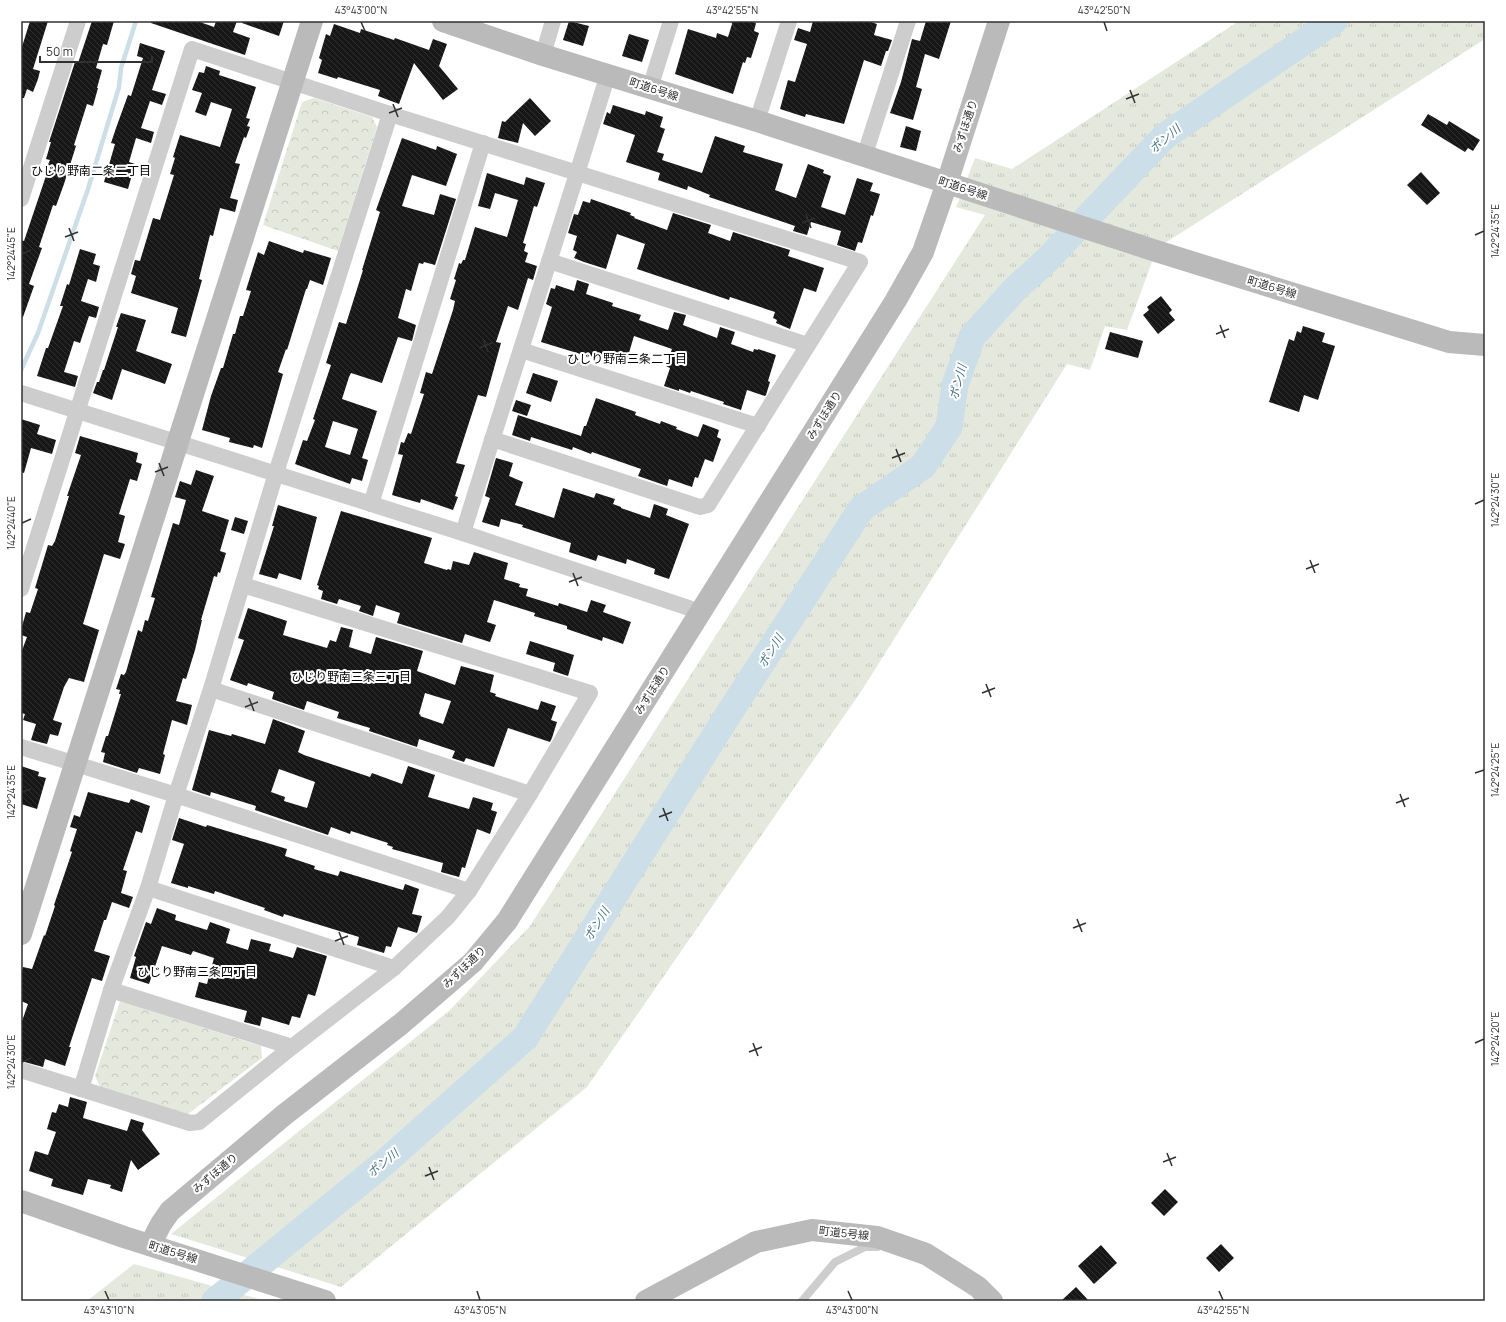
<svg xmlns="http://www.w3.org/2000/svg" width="1506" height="1322" font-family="Manrope,'Noto Sans JP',sans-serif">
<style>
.grass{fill:url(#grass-tufts)}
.forest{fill:url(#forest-crowns)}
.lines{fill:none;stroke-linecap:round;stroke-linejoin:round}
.stream{stroke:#ccdee7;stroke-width:4.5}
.river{stroke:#ccdee7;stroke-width:27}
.building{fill:url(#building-back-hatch);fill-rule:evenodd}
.lane{stroke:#cdcdcd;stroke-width:8}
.street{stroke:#cdcdcd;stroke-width:16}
.secondary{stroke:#bababa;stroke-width:22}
.ticks{fill:none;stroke:#303030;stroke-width:1.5}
.labels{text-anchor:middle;stroke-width:4;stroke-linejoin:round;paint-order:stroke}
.street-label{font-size:11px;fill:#303030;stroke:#fff}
.water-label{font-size:12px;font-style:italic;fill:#477489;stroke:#fff}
.neighbourhood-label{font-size:12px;fill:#000;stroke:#fff}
.neatline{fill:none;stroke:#303030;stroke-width:1.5}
.ticks-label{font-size:10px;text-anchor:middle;fill:#303030}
</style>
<defs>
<pattern id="grass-tufts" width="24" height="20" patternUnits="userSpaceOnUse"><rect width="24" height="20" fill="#e4e8dd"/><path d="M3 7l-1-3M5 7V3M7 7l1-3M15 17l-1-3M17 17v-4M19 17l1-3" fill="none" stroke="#c4c7be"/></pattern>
<pattern id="forest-crowns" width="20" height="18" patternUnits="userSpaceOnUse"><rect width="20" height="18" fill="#e4e8dd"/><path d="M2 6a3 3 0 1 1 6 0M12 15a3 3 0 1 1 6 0" fill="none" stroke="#c4c7be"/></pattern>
<pattern id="building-back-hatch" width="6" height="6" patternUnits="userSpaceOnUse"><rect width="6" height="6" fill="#171717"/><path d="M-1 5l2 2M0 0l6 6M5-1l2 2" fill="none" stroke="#303030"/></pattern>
</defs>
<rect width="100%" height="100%" fill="#fff"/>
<g class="grass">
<path d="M1239 21H1485V39L1165 243 965 184 975 158 1012 169Z"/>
<path d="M964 189 1156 251 1127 330 1105 326 1090 370 1067 364 862 690 587 1087 341 1287 171 1234 450 1010 530 926 985 215 956 207Z"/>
<path d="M134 1264 266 1301H87Z"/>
</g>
<g class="forest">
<path d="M314 98 372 117 377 127 338 251 263 225 302 102Z"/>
<path d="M120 1001 261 1046 262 1058 188 1114 101 1089 95 1076Z"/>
</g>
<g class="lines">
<path class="stream" d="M21 370 38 333 88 189 119 87 121 68 136 21"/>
<path class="river" d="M215 1301 384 1163 525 1038 728 715 861 509 923 466 949 427 955 385 972 337 1014 290 1047 260 1165 136 1334 21"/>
</g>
<g class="building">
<path d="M30 21H48L33 69 40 71 38 79 33 92 27 89 24 98H21V50Z"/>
<path d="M92 21H114L107 45 103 44 96 68 102 70 97 88H98L93 106 87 104 74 145 76 146 64 184 56 206 53 205 39 247 42 248 29 284 34 286 23 317H21V240L24 241 49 167H47L50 160 46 159 51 142H49L75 62 78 63Z"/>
<path d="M151 21H197L214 27 216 21H237L233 32 250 38 245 55 151 23Z"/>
<path d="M242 21H284L279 36 242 23Z"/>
<path d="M569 21 589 26 583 46 563 40Z"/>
<path d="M733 21H749L756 23 754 31 759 33 751 58 747 57 745 63 743 62 733 94 675 74 688 29 716 38 717 33 728 37Z"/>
<path d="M813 21H868L877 24 874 35 892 40 888 51H886L881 66 864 60 844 124 806 114 805 117 780 109 788 80 795 82 807 44 794 40 798 28 810 32Z"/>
<path d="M926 21H951L939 59 925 54 916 87 922 89 913 120 890 113 901 82 912 39 920 41Z"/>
<path d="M334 24 360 33 361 29 394 40 395 38 429 50 433 39 447 44 439 66 458 89 443 100 414 63 399 104 378 96 380 90 338 77 337 79 318 73 322 60 319 58 326 34 330 36Z"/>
<path d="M629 34 649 40 642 62 622 56Z"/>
<path d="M140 43 165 51 152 90 166 94 162 105 150 101 141 128 154 132 151 143 136 138 129 162 135 164 128 189 104 182 115 144 111 143 116 128 128 95 131 96 143 58 137 56Z"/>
<path d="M206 66 220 71 219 75 256 87 246 118 250 119 247 126 250 127 246 138 244 137 235 163 240 164 230 198 238 200 235 212 220 208 213 236 210 235 199 279 202 280 186 337 171 333 178 308 131 293 136 276 131 274 135 260 140 261 153 218 160 220 174 175 170 174 175 158 173 157 180 135 220 147 232 109 211 102 206 116 195 112 202 93 192 90 199 72 204 73Z"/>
<path d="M530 98 551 121 535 136 523 123 518 143 498 138 502 121 505 122Z"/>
<path d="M613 105 645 115 646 111 663 117 660 127 665 129 657 152 664 154 662 160 702 173 715 136 745 146 743 152 783 164 775 190 796 198 808 164 824 170 823 173 831 176 821 207 845 215 857 178 873 183 870 191 880 194 873 216 871 215 862 243 858 242 855 251 837 245 841 231 811 222 807 235 793 231 795 226 709 197 710 195 688 186 687 190 658 180 660 173 626 162 635 135 603 124 607 112 610 114Z"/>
<path d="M1428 114 1447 125 1449 121 1480 140 1473 151 1468 148 1465 152 1421 125Z"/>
<path d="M906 126 921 131 916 151 900 147Z"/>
<path d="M402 138 436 150 437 146 457 154 446 186 412 175 402 206 434 215 440 194 456 199 435 265 424 262 423 264 419 263 411 291 406 289 398 318 416 325 412 341 398 337 382 383 351 373 349 377 342 399 377 411 362 458 368 460 362 481 352 478 350 484 295 464 303 440 307 441 315 420 313 419 331 365 326 363 339 322 346 324 363 270H362L380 212 376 210ZM333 421 358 429 350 455 325 447Z"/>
<path d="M1421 172 1440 193 1427 205 1407 185Z"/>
<path d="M487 173 524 185 526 177 545 183 537 207 534 206 523 243 526 244 524 251 528 253 525 262 537 266 533 280 528 278 518 310 508 306 496 342 501 343 486 397 478 395 456 463 465 465 455 496 458 497 453 510 421 499 420 503 392 495 403 455 398 454 401 442 404 443 408 433 411 434 424 394 420 393 426 372 432 374 453 310 455 301 450 299 456 280 454 279 459 263 461 264 463 260H465L475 227 507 237 518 200 495 193 490 209 478 206Z"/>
<path d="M591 199 631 213 630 215 635 217 634 218 667 230 673 213 711 225 708 233 730 241 733 232 790 250 788 256 824 268 816 292 804 288 790 329 776 323 777 320 773 318 775 312 730 297 729 300 637 269 645 244 617 234 606 269 584 262 574 258 577 252 573 250 577 236 568 233 574 214 578 215 583 201 590 203Z"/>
<path d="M269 241 303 253 304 250 331 258 323 285 310 280 307 289H306L287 350 286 349 278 372 283 374 262 448 254 445 253 448 229 442 230 438 202 430 211 396 221 368H223L233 334H235L240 316H243L251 291 246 290 258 252 264 255Z"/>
<path d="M80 249 96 254 93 264 100 266 96 282 88 279 81 301 99 307 96 318 89 316 80 343 74 341 64 372 78 376 75 387 37 376 46 348H48L63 306H60L67 284 69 285Z"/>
<path d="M577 280 589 284 586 294 613 303 612 306 641 315 639 320 668 330 674 312 686 315 683 325 717 338 720 327 735 332 731 344 753 352 754 349 758 350V349L776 355 768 381 770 382 766 395 765 396 747 390 741 410 723 404 724 402 691 391 690 393 679 389V391L664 386 670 368 666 366 672 349 634 336 625 366 598 357V358L587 355V356L541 342 552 307 546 304 551 288 555 289 556 285 574 291Z"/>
<path d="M1161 296 1172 310 1169 313 1175 320 1158 334 1143 315 1149 310 1147 307Z"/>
<path d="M121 313 146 320 136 351 172 364 165 384 122 369 112 400 93 393 97 382H99L103 370H104L118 327H116Z"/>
<path d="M1303 326 1325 333 1322 342 1335 346 1318 400 1304 395 1299 412 1269 402 1289 339 1294 341 1297 331 1301 333Z"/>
<path d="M1110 332 1143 341 1138 358 1105 349Z"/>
<path d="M533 373 558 381 551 402 526 393Z"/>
<path d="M596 398 636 412 635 415 660 424 661 421 677 427 676 429 698 437 703 424 719 430 717 437 721 439 713 462 705 459 698 478 695 477 692 487 669 479 667 486 638 476 641 469 592 452 591 454 573 447 572 450 531 437 530 441 512 435 518 415 581 436 584 426H586Z"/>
<path d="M516 400 531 405 527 416 512 411Z"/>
<path d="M21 419 40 425 37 434 56 440 52 454 31 448 24 473 21 472Z"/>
<path d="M80 436 138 453 136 462 142 464 137 481 130 479 119 514 125 516 118 542 125 544 120 559 104 554 83 624 99 630 84 682 69 678 64 687 53 720 62 723 58 736 50 734 47 744 31 740 36 724 23 720 25 714 21 713V653L27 637 21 635V630L26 612 30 613 38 589 35 588 48 545 52 546 55 541 69 496H67L81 455 75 453Z"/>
<path d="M496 458 513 463 509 476 523 482 515 505 554 518 563 488 594 498 596 493 615 499 613 504 621 507V508L650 518 654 504 668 509 666 515 689 524 669 579 654 574 655 569 627 559 626 564 598 555 596 561 569 552 571 543 522 527 523 525 501 519 499 527 482 522 490 498 485 496Z"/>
<path d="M196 470 214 476 202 511 229 520 220 551 226 553 220 573 218 572 217 577 214 576 201 620H202L195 650 186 679 183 678 176 701 192 705 187 725 172 720 163 754 165 755 160 774 139 768 137 773 103 762 105 753 101 752 106 736H108L121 694H119L120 690 116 689 121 674 124 675 126 672 138 630 142 632 145 620 148 621 155 598 151 597 173 523 179 525 186 500 175 497 180 481 191 485Z"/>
<path d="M278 505 317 517 301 580 279 573 277 579 259 574 274 526H272Z"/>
<path d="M341 511 432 538 424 563 447 570 448 569 451 570 453 561 469 565 474 552 508 563 504 579 520 584 519 587 528 589 526 596 558 606 559 603 587 612 591 600 606 605 603 612 631 622 623 644 603 637 602 641 567 629V626L534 616 535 613 494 600 487 622 496 625 490 642 465 634 462 643 397 623 400 613 376 605 373 616 359 611 361 606 339 599 337 604 321 599 323 591 318 589 319 586 317 585Z"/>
<path d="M235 517 248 521 244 534 231 530Z"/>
<path d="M248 608 287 621 283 635 327 648 330 640 336 642 341 627 353 630 349 647 371 654 376 637 423 651 417 671 455 685 461 666 494 675 490 692 496 694 495 696 538 710 541 701 556 706 551 720 557 722 552 738 550 742 508 728 494 767 466 758 464 762 452 758 455 751 419 739 417 747 369 731 370 728 337 718 339 712 307 701 304 710 272 699 274 692 248 683 247 686 230 680 244 640 238 638ZM425 693 451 701 443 724 420 716 421 715 419 714Z"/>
<path d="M530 641 574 655 568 676 553 671 555 663 526 654Z"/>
<path d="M273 719 305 731 298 752 304 755 370 777 372 773 402 784 408 766 435 775 428 797 469 809 473 797 493 803 491 810 497 812 490 834 477 829 465 868 462 867 459 877 441 872 443 863 392 849 393 847 387 845 388 843 351 831 350 834 331 827 328 835 255 810 256 806 211 792 210 796 192 790 209 730 231 736 232 734 265 744ZM279 769 315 782 307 808 284 801 285 797 271 792Z"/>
<path d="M21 766 39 772 38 776 46 778 37 809 21 804Z"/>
<path d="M88 792 129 803 131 799 150 806 142 833 136 831 123 870 127 871 121 893 133 897 129 908 112 902 106 920H104L94 951 110 956 102 981 92 978 69 1047H71L65 1066 45 1059 43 1067 21 1061V1024L28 1004 21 1001V974L23 967 32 969 44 935 45 936 55 906 54 905 72 852 70 851 77 829 70 827 74 815 80 817Z"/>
<path d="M179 818 206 827 207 825 287 849 285 856 315 866 314 869 338 876 340 871 403 890 405 884 419 889 412 914 422 916 417 933 398 927 391 947 386 946 384 953 357 945 359 937 284 914 283 917 264 910 265 908 215 891 214 894 188 886V888L171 883 184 844 172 840Z"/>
<path d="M157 908 176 915 175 920 207 930 210 922 230 929 226 943 248 950 251 939 271 944 269 951 293 958 297 947 327 956 315 996 308 994 300 1018 292 1016 289 1025 262 1017 260 1026 244 1022 247 1011 195 997 199 982 207 984 214 958 193 951 191 955 162 946 149 984 130 978 136 957 134 956 146 922 151 924Z"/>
<path d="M70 1097 87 1102 83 1118 127 1131 131 1119 144 1123 142 1130 160 1154 138 1170 131 1160 122 1192 110 1188 111 1185 88 1179 83 1195 51 1186 53 1179 29 1171 35 1151 48 1155 56 1132 47 1129 52 1112 56 1113 59 1104 68 1107Z"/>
<path d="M1165 1189 1178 1202 1164 1216 1151 1203Z"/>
<path d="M1221 1244 1234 1258 1219 1272 1206 1258Z"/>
<path d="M1101 1245 1117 1263 1094 1284 1078 1266Z"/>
<path d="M1076 1287 1089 1301H1061Z"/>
</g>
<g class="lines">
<path class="lane" d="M802 1301 835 1262 865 1247H877"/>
<g class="street">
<path d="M543 55 553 21"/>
<path d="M650 88 671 21"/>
<path d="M757 121 789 21"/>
<path d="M864 157 908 21"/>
<path d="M21 199 78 21"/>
<path d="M549 261 808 345"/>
<path d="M521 350 758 426"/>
<path d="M21 393 463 533 701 612"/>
<path d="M371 504 483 143"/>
<path d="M463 533C510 380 561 228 608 74"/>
<path d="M21 589 192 49 390 114 860 262 708 505 700 507 492 439"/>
<path d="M211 689 530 794"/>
<path d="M21 747 176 795 469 891"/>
<path d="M148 888 394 968"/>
<path d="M111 990 292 1047"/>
<path d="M21 1070 190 1123 199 1122 292 1047 394 968 448 917 469 891 530 794 590 693 243 585"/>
<path d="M81 1089 111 990 148 888 176 795 211 689 276 473 390 114"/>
</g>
<g class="secondary">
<path d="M443 21 543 55 757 121 1156 251 1449 342 1485 345"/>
<path d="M21 934 312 21"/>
<path d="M21 1201 124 1237 325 1301"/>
<path d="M150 1245 161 1224 170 1211 284 1115 401 1024 473 962 507 921 896 300 923 252 947 183 999 21"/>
<path d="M646 1301 756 1242 812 1230 877 1237 926 1254 978 1287 992 1301"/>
</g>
</g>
<path class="ticks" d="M361 22 365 31M732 22 736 31M1104 22 1107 31M1130 90 1135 103M1126 99 1139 94M393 104 398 117M389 113 402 108M806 214 811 228M802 223 815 218M69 228 74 241M1475 235 1484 231M65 237 78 232M22 254 31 250M1220 325 1225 338M1216 334 1229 329M483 339 488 352M479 348 492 343M896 449 901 462M892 458 905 453M159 463 164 476M155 472 168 467M1475 504 1484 500M22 523 31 519M1310 560 1315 573M1306 569 1319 564M573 573 578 586M569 582 582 577M986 684 991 697M982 693 995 688M249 698 254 711M245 707 258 702M1475 773 1484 770M22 792 31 789M1400 794 1405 807M1396 803 1409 798M663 808 668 821M659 817 672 812M1077 919 1082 932M1073 928 1086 923M339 932 344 945M335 941 348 936M753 1043 758 1056M1475 1043 1484 1039M749 1052 762 1047M22 1062 31 1058M1167 1153 1172 1166M1163 1162 1176 1157M429 1167 434 1180M425 1176 438 1171M105 1291 109 1300M477 1291 480 1300M848 1291 852 1300M1219 1291 1223 1300"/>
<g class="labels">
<g class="street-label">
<text transform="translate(654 89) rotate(18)" y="4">町道6号線</text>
<text transform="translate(965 126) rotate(-72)" y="4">みずほ通り</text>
<text transform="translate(963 188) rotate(18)" y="4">町道6号線</text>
<text transform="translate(1272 287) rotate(17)" y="4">町道6号線</text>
<text transform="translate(824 415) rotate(-58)" y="4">みずほ通り</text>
<text transform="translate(652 690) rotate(-58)" y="4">みずほ通り</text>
<text transform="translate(464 967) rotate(-44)" y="4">みずほ通り</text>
<text transform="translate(215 1173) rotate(-40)" y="4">みずほ通り</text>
<text transform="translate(844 1233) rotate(6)" y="4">町道5号線</text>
<text transform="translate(173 1252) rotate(17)" y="4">町道5号線</text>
</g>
<g class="water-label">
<text transform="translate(1165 139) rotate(-41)" y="4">ポン川</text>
<text transform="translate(958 382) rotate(-75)" y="4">ポン川</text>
<text transform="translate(771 651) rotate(-58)" y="4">ポン川</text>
<text transform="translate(597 924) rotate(-58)" y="4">ポン川</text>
<text transform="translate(383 1163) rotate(-40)" y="4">ポン川</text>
</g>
<g class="neighbourhood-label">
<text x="91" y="175">ひじり野南二条二丁目</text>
<text x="627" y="363">ひじり野南三条二丁目</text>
<text x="351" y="681">ひじり野南三条三丁目</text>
<text x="197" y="976">ひじり野南三条四丁目</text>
</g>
</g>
<rect width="1506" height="1322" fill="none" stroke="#ffffff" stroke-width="44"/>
<path d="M40 56v6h112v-6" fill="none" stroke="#303030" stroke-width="2"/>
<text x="46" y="56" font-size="12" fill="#303030" stroke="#ffffff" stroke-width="3" paint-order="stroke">50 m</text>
<rect x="22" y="22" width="1462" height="1278" class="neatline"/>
<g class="ticks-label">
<text x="361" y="14">43°43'00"N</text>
<text x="732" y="14">43°42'55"N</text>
<text x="1104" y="14">43°42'50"N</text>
<text transform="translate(1495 231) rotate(-90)" y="4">142°24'35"E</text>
<text transform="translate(11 254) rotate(-90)" y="4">142°24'45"E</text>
<text transform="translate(1495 500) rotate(-90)" y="4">142°24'30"E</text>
<text transform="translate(11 523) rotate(-90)" y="4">142°24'40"E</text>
<text transform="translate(1495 770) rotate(-90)" y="4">142°24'25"E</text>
<text transform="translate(11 792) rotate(-90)" y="4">142°24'35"E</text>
<text transform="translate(1495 1039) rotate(-90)" y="4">142°24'20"E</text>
<text transform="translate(11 1062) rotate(-90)" y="4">142°24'30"E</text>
<text x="109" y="1314">43°43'10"N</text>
<text x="480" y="1314">43°43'05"N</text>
<text x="852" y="1314">43°43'00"N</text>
<text x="1223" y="1314">43°42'55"N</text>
</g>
</svg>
